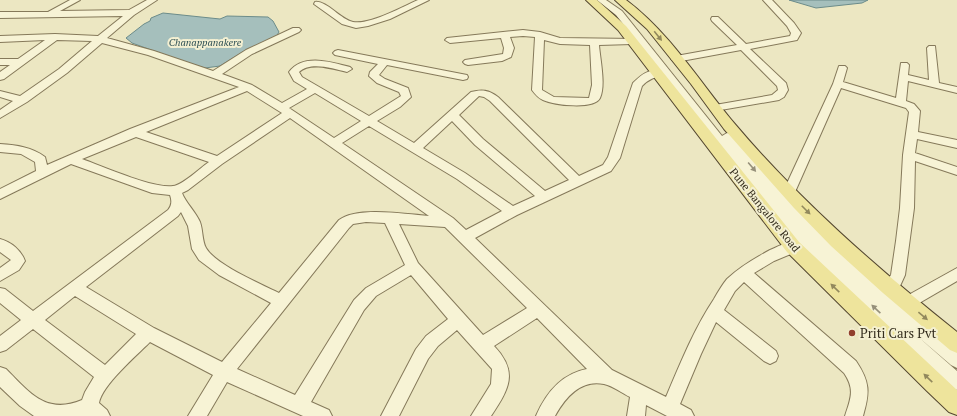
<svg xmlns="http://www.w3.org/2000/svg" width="957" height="416" font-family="'PT Serif',serif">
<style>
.water{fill:#a5bfbc;stroke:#6c8c8a}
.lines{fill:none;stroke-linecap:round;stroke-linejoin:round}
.minor-casing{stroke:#85795a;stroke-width:2}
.major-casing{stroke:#53462f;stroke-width:2}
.minor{fill:#f7f3d5;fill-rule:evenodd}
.major{fill:#eee49c;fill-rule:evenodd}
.oneway{fill:#92895d}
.oneway2{fill:#96907a}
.poi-dot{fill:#913f2d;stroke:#f4f0d2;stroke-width:1.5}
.labels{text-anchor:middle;stroke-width:4;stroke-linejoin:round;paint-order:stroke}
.far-water-label{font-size:10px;font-style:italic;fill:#2e5054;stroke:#f4f0d2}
.street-label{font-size:11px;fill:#352e1e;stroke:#f4f0d2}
.near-poi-label{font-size:13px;fill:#352e1e;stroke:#f4f0d2;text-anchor:start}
</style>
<rect width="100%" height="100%" fill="#ece7c2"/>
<g class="water">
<path d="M789 0H868L862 3 816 8Z"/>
<path d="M163 13 220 19 227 16 268 17 273 21 279 32 276 37 246 50 220 66 205 68 176 59 132 43 126 38 144 24 150 21 151 18Z"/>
</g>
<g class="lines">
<defs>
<g id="minor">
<path d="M70 0H80L60 11 129 10 147 0H157L134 15 107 38 154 51 213 71 246 50 293 28H299L301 30 299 32 252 54 222 74 252 85 282 103 307 89 294 81 289 72C303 53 331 62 350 67L352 69 347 72C333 69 311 61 299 72L302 77 369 116 401 96 399 92 377 83 369 76 370 72 378 64 335 55 333 53 335 51 338 50 467 75 468 77 467 79 463 80 387 65 379 75 385 79 408 88 411 97 400 107 377 121 414 143 471 92C482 89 489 90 498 97L579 176 603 165 608 157 633 83C640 76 649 68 660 71L661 73C655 79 649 78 642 86L620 158 611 171 517 215 475 238 612 370 666 397C680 364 694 329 714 299 718 292 722 285 727 279 740 267 755 258 770 250 777 247 789 240 796 242L740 174 636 41 632 44 599 45C600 59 606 85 600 98 594 110 554 105 543 100 538 98 535 94 532 90L535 37 523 36 510 37 514 48 511 57 502 61 468 65 465 64 463 62 465 60 503 54 504 48 501 38 450 43 445 40 447 38 523 30 540 32 560 38 635 39 616 15 597 0H606L622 11 722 136 727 133 731 134 783 192 833 84 839 66H845L847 68 843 82 896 98 901 63H907L909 65 908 75 929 80 927 48 929 46H935L939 83 957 87V93L908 81 906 101 914 104 920 111 918 132 957 140V148L917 139 915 153 957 167V175L915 161 914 208 905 275 900 286 891 294 901 302 903 298 957 268V281L909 309 957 350V368L951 365 916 335 957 371V390L951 388 800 247 798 251 774 261 754 273 856 361C870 382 870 392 863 416H845C851 398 855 389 844 373L744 282 735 291 724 310 776 351 778 356 776 361 770 364 764 361 716 322 701 354 680 404 691 410 694 416H667L646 405 645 416H627L630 397C622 393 613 386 604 384 580 379 565 398 555 416H536C546 393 561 374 587 369L537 318 494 346C519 372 509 389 491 416H471L491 384 492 369 457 330 438 346 428 359 399 416H381L416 349 426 336 448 319 411 275 376 296 364 310 311 402 329 410 332 416H303L227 382 207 416H188L213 375 150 342C137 355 102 385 99 403L107 410 110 416H34L20 406 0 387V367L6 369C30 393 46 415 82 400L85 392 94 377 33 329 6 350 0 352V336L21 320 0 303V288L5 289 33 311 168 210C172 205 172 201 170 195L152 193 71 164 0 199V189L36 171 35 162 21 154 0 152V144C16 145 32 147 45 157L47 165 130 129 239 87 148 55 102 43 67 73 27 102 0 118V110L13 101 0 97V91L20 96 59 69 92 41 57 40 4 79 0 80V72L10 65H0V59H18L45 40 0 42V36L55 34 98 36 123 16 0 18V12H48ZM544 40 560 44 590 45 592 85 589 98 554 97 542 90ZM841 88 906 108 909 112 903 155 900 208 896 241 891 275 882 287 825 238 786 196 793 195 795 192ZM247 91 282 113 217 156 146 132ZM315 93 361 121 334 138 289 108ZM479 96 484 97 490 101 569 180 545 191 483 139 459 115ZM290 118 429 216C406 214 357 206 339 220L279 293C261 284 216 265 206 248 202 241 203 230 200 222 195 211 186 203 182 193L188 190 222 164ZM452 121 475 145 535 196 513 206 465 173 423 148ZM369 126 457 179 502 211 466 230 453 218 342 143ZM136 137 209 162C200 168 183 185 173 186 153 189 102 166 82 159ZM181 212 188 226 192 249 199 260 219 275 271 303 222 362 154 328 86 287 178 216ZM366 222 385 223 405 265 366 288 354 300 295 395 237 369 349 228 353 224ZM399 224 445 227 527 308 483 335 418 263ZM75 296 136 334 105 365 45 320Z"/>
<path d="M418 0H429L390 19 368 26 356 28 342 24 314 4 315 2C326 0 341 20 353 22 370 25 402 7 418 0Z"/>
<path d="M763 0H772L794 23 801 33 797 40 750 49 786 83 788 90 784 97 779 100 715 111 711 110 710 108 715 105 772 95 778 90 777 86 741 50 676 62 671 59 676 56 737 45 712 21 711 19 712 17H718L746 44 790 36 791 33 787 26Z"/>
<path d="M0 239C11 242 21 250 25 261L19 270 0 281V268L11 260 0 252Z"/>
</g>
<g id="major">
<path d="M586 0H597L626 26 799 242 957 390V415L949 412 927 391 787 252 618 30Z"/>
<path d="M615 0H626C670 33 699 81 734 123 800 201 877 268 957 332V353L950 350 883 293 831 246 794 208 724 129 691 84 647 29Z"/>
</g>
</defs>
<use href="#minor" class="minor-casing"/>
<use href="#major" class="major-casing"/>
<use href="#minor" class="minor"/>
<use href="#major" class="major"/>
</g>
<defs><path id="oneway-solid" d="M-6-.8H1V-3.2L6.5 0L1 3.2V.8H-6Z"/></defs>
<g class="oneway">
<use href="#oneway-solid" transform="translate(658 36) rotate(51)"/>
<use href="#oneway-solid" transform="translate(806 210) rotate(45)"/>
<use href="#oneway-solid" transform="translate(835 288) rotate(-136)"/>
<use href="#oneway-solid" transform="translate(923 316) rotate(40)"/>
<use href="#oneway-solid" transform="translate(928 378) rotate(-136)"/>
</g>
<g class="oneway2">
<use href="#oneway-solid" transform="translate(752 167) rotate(50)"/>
<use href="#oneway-solid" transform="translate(876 309) rotate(-137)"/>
</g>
<circle class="poi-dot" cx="852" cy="333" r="4"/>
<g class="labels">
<g class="far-water-label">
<text x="205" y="46">Chanappanakere</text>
</g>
<g class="street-label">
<text transform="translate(765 210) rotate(51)" y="4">Pune Bangalore Road</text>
</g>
<g class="near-poi-label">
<text x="860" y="338">Priti Cars Pvt</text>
</g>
</g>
</svg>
